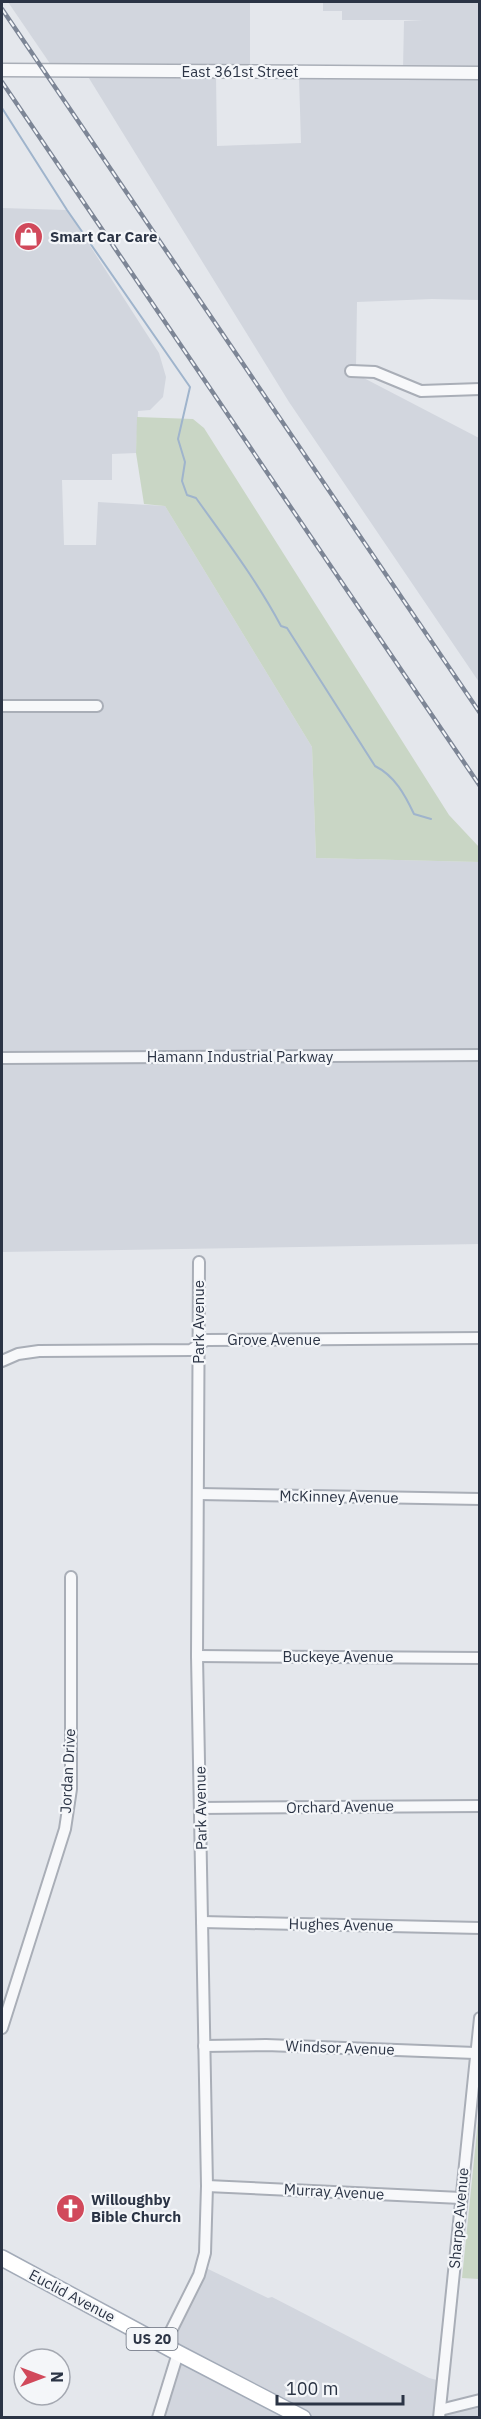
<svg xmlns="http://www.w3.org/2000/svg" width="481" height="2419" font-family="'IBM Plex Sans',sans-serif">
<style>
.built{fill:#d2d6de}
.green{fill:#c9d6c5}
.lines{fill:none;stroke-linecap:round;stroke-linejoin:round}
.stream{stroke:#9fb4cc;stroke-width:2}
.minor-casing{stroke:#a9aeb7;stroke-width:14}
.tertiary-casing{stroke:#a9aeb7;stroke-width:15}
.primary-casing{stroke:#a3abb8;stroke-width:18}
.minor{stroke:#f7f8fa;stroke-width:10}
.tertiary{stroke:#f7f8fa;stroke-width:12}
.primary{stroke:#fff;stroke-width:15}
.rail-casing{stroke:#7d8696;stroke-width:4.5}
.rail{stroke:#f4f6f9;stroke-width:2;stroke-dasharray:7;stroke-linecap:butt}
.labels{text-anchor:middle;stroke-width:4.5;stroke-linejoin:round;paint-order:stroke}
.shield{fill:#f4f6f9;stroke:#676e7b;stroke-width:1.5}
.shield-label{font-size:14px;font-weight:bold;fill:#2b3445}
.street-label{font-size:15px;fill:#2b3445;stroke:#f4f6f9}
.poi-label{font-size:15px;font-weight:bold;fill:#2b3445;stroke:#f4f6f9;text-anchor:start}
</style>
<rect width="100%" height="100%" fill="#e4e7ec"/>
<g class="built">
<path d="M8 2H250V66L51 65Z"/>
<path d="M323 2H479V69H403L404 21 423 20H342V11H323Z"/>
<path d="M87 75H216L217 146 301 143 299 77 479 80V300L432 299 357 302 356 367 358 375 479 438V682L289 402Z"/>
<path d="M2 208 67 210 159 353 166 377 163 397 150 410 138 411 136 453 112 454V480H62L64 545H96L98 502 165 506 312 747 316 858 479 862 480 1244 2 1252Z"/>
<path d="M206 2268 268 2298 272 2297 429 2378 441 2381 437 2417H309L167 2344Z"/>
<path d="M180 2357 297 2418H160Z"/>
<path d="M479 2403V2417L442 2418 443 2412Z"/>
</g>
<g class="green">
<path d="M137 417 193 419 204 428 449 815 479 847V862L316 858 312 747 165 506 144 504 136 453Z"/>
<path d="M479 2111 480 2279H479L462 2278Z"/>
</g>
<g class="lines">
<path class="stream" d="M2 108 67 210 190 387 178 439 185 462 182 481 187 495 196 498C226 540 257 581 281 626L287 628 375 766C395 776 405 795 414 814L431 819"/>
<defs>
<g id="minor">
<path d="M351 371 375 372 421 391 480 389"/>
<path d="M2 706H97"/>
<path d="M2 1058 480 1055"/>
<path d="M2 1361 18 1354 39 1351 191 1350 206 1340 480 1338"/>
<path d="M198 1494 480 1499"/>
<path d="M197 1656 480 1658"/>
<path d="M201 1808 480 1806"/>
<path d="M202 1922 480 1928"/>
<path d="M2 2028 65 1829 71 1789V1577"/>
<path d="M204 2046 266 2045 475 2053"/>
<path d="M207 2186 461 2198"/>
<path d="M164 2345 199 2275 205 2253 207 2186 197 1656 199 1262"/>
<path d="M440 2410 480 2400"/>
<path d="M158 2418 178 2353"/>
<path d="M439 2418 480 2018"/>
</g>
<path id="tertiary" d="M2 70 480 73"/>
<path id="primary" d="M2 2258 178 2353 303 2418"/>
</defs>
<use href="#minor" class="minor-casing"/>
<use href="#tertiary" class="tertiary-casing"/>
<use href="#primary" class="primary-casing"/>
<use href="#minor" class="minor"/>
<use href="#tertiary" class="tertiary"/>
<use href="#primary" class="primary"/>
<defs>
<g id="rail">
<path d="M2 9 480 713"/>
<path d="M2 82 480 786"/>
</g>
</defs>
<use href="#rail" class="rail-casing"/>
<use href="#rail" class="rail"/>
</g>
<defs>
<symbol id="shop-disc" viewBox="-11 -11 22 22"><circle r="9.5" fill="#d1495b" stroke="#f4f6f9"/><path d="M-5-2.5h2.3a2.7 3.5 0 0 1 5.4 0H5L5.5 6h-11ZM-1.5-2.5h3a1.5 2.3 0 0 0-3 0Z" fill="#fff"/></symbol>
<symbol id="church-disc" viewBox="-11 -11 22 22"><circle r="9.5" fill="#d1495b" stroke="#f4f6f9"/><path d="M-1.2-6h2.4v3.5h3.3v2.4h-3.3V6h-2.4V-.1h-3.3v-2.4h3.3Z" fill="#fff"/></symbol>
</defs>
<g fill-rule="evenodd">
<use href="#shop-disc" x="12" y="220" width="33" height="33"/>
<use href="#church-disc" x="54" y="2192" width="33" height="33"/>
</g>
<g class="labels">
<rect class="shield" x="126.5" y="2328" width="51" height="22" rx="4.5"/>
<g class="shield-label">
<text x="152" y="2344">US 20</text>
</g>
<g class="street-label">
<text x="240" y="77">East 361st Street</text>
<text x="240" y="1062">Hamann Industrial Parkway</text>
<text transform="translate(199 1322) rotate(-90)" y="5">Park Avenue</text>
<text x="274" y="1345">Grove Avenue</text>
<text transform="translate(339 1497) rotate(1)" y="5">McKinney Avenue</text>
<text x="338" y="1662">Buckeye Avenue</text>
<text transform="translate(68 1771) rotate(-87)" y="5">Jordan Drive</text>
<text transform="translate(340 1807) rotate(-1)" y="5">Orchard Avenue</text>
<text transform="translate(201 1808) rotate(-91)" y="5">Park Avenue</text>
<text transform="translate(341 1925) rotate(1)" y="5">Hughes Avenue</text>
<text transform="translate(340 2048) rotate(2)" y="5">Windsor Avenue</text>
<text transform="translate(334 2192) rotate(3)" y="5">Murray Avenue</text>
<text transform="translate(459 2218) rotate(-85)" y="5">Sharpe Avenue</text>
<text transform="translate(72 2296) rotate(28)" y="5">Euclid Avenue</text>
</g>
<g class="poi-label">
<text x="50" y="242">Smart Car Care</text>
<text x="91" y="2205">Willoughby<tspan x="91" dy="17">Bible Church</tspan></text>
</g>
</g>
<rect width="481" height="2419" fill="none" stroke="#2b3445" stroke-width="6"/>
<g transform="translate(42 2377) rotate(90)"><circle r="28" fill="#f4f6f9" stroke="#a4a8b1" stroke-width="1.5"/>
<path d="M0-4.5L10 22L0 15L-10 22Z" fill="#d1495b"/>
<text y="-9" font-size="16" font-weight="bold" text-anchor="middle" fill="#2b3445">N</text>
</g>
<path d="M277 2395v9h126v-9" fill="none" stroke="#2b3445" stroke-width="3"/>
<text x="286" y="2395" font-size="18" fill="#2b3445" stroke="#f4f6f9" stroke-width="4.5" paint-order="stroke">100 m</text>
</svg>
